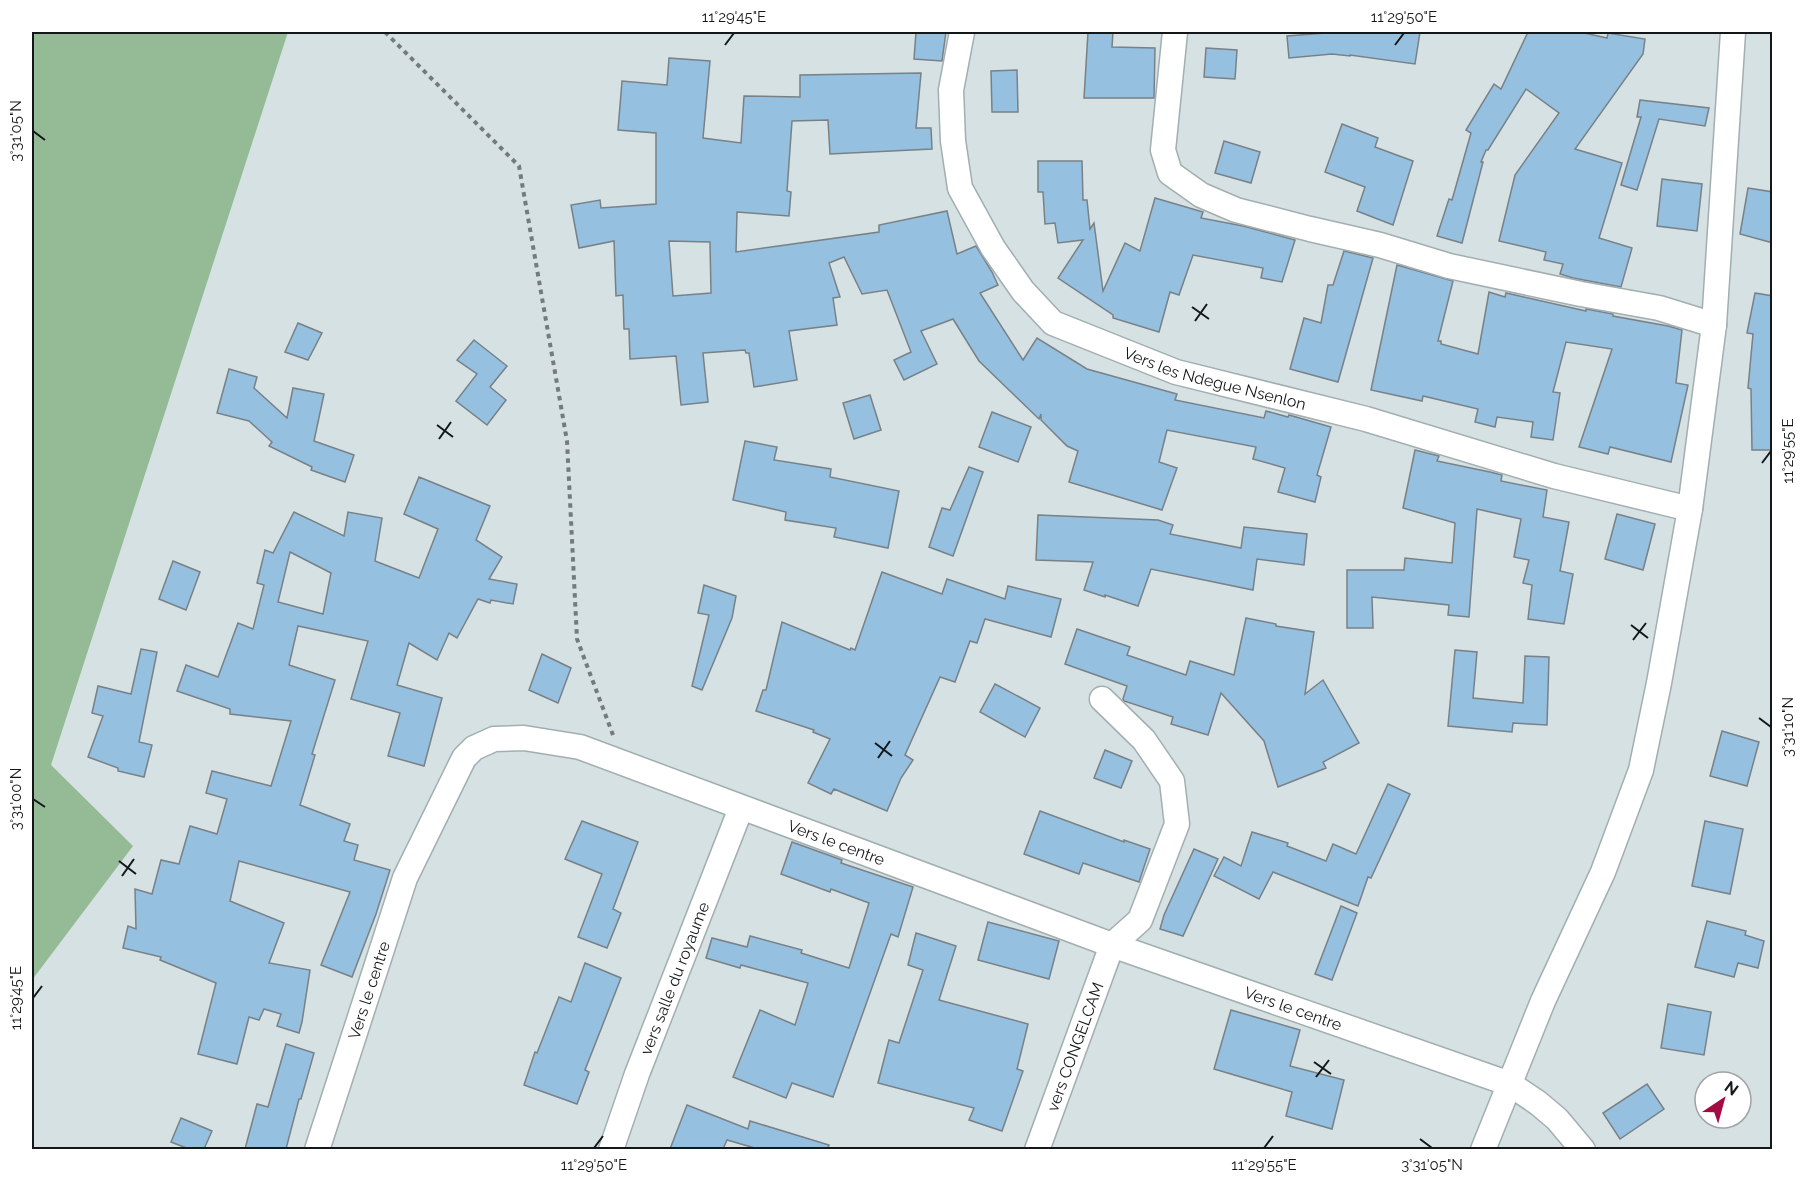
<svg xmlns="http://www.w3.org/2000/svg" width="1804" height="1181" font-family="Raleway,sans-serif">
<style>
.forest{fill:#95ba96}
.building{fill:#95c0e0;stroke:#788187;stroke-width:1.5;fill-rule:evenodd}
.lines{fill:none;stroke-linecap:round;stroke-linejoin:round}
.street-casing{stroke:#a2aeb0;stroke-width:27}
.path{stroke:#737b7c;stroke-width:4;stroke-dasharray:4.5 4.5;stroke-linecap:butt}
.street{stroke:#fff;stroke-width:24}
.ticks{fill:none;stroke:#131718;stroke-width:2}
.labels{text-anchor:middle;stroke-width:4.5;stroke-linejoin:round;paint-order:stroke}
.street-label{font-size:16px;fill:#131718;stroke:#fff}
.neatline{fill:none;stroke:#131718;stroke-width:2}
.ticks-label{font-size:15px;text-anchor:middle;fill:#131718}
</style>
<rect width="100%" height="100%" fill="#d5e1e3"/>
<path class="forest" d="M32 32H288L51 765 133 846 32 980Z"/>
<g class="building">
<path d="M916 32H946L942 61 914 59Z"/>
<path d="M1088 32H1113L1112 47 1155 48 1154 98H1084Z"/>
<path d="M1325 32H1420L1415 64 1350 55V56L1332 54 1289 58 1287 36 1325 33Z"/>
<path d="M1528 32H1580L1607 38 1608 33 1645 39 1643 54 1575 149 1622 163 1599 238 1632 248 1621 287 1573 278 1560 274 1563 264 1544 260 1546 252 1499 241 1515 175 1559 113 1526 89 1488 150H1486L1481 162H1483L1462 243 1437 236 1449 199 1452 200 1471 133 1466 130 1494 84 1501 89Z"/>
<path d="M1206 48 1237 50 1235 79 1204 77Z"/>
<path d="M669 58 710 61 703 138 741 143 744 96 800 97V75L921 73 916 128H931L932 149 830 154 828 120 792 121 787 191 791 192 789 216 737 212 736 252 879 232V225L947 211 957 254 976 246 992 272 998 285 980 293 1023 360 1037 338 1087 369 1177 394 1175 400 1264 418 1266 411 1288 417 1289 415 1331 427 1317 475 1321 477 1315 502 1278 492 1285 468 1253 459 1256 447 1167 430 1159 462 1177 468 1162 510 1069 482 1078 451 1067 446 1041 420V414L1039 419 979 361 953 319 921 331 937 364 904 380 894 360 911 352 887 290 862 294 844 257 829 263 840 297 833 298 837 325 789 331 797 380 754 387 749 353H746L745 350 703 353 708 402 681 405 676 356 630 359 629 329H624L623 295 616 296 614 241 579 248 571 205 600 200 601 208 656 204V133L618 130 622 81 667 85ZM669 241 710 242 711 293 673 296Z"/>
<path d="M1017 70 1018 112H992L991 71Z"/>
<path d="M1640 100 1709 108 1705 126 1659 119 1637 190 1621 185 1641 117H1637Z"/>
<path d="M1342 124 1378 138 1375 147 1413 161 1393 225 1357 211 1365 187 1325 172Z"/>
<path d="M1224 141 1260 152 1251 183 1215 173Z"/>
<path d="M1038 161H1082L1083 200H1087L1090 229 1094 223 1103 291 1125 243 1140 251 1155 198 1203 212 1201 218 1243 226 1295 240 1282 282 1261 278 1263 268 1193 255 1179 295 1170 292 1159 332 1113 318V315L1058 278 1083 240 1058 243 1055 223 1045 224 1043 192H1038Z"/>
<path d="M1662 179 1702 184 1697 231 1657 226Z"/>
<path d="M1748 188 1773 192V243L1740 234Z"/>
<path d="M1344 251 1373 258 1338 382 1290 369 1304 318 1321 323 1328 285H1333Z"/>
<path d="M1397 265 1453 281 1438 341H1441V344L1478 354 1489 292 1505 297 1506 293 1586 311V309L1613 314V316L1668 326 1682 330 1676 383 1688 385 1671 462 1610 447 1608 454 1579 447 1612 349 1566 342 1553 392 1560 393 1553 440 1531 437 1533 422 1497 417 1495 427 1475 422 1478 409 1423 396 1422 401 1371 390Z"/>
<path d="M1755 293 1773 296V450H1752L1751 389 1748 388 1753 334 1747 333Z"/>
<path d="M298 323 322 333 308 360 285 352Z"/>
<path d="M474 340 507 366 490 387 506 400 487 425 456 401 477 374 457 360Z"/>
<path d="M229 369 257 377 254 388 287 418 293 388 324 394 314 441 354 455 345 482 311 470 312 467 269 446 272 442 249 421 217 413Z"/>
<path d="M870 395 881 430 854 439 843 403Z"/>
<path d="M992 412 1031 427 1018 462 979 447Z"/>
<path d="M745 441 777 447 774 460 831 469 830 477 899 491 888 548 834 537 836 528 785 520 786 512 733 500Z"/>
<path d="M1415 450 1439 456 1437 461 1490 472 1502 475 1501 481 1547 490 1543 517 1569 522 1560 571 1573 574 1564 624 1528 619 1532 585 1523 583 1529 560 1514 557 1521 519 1477 509 1469 617 1448 615 1449 605 1372 597 1373 628H1347V570H1404L1405 558 1452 563 1455 523 1403 508Z"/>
<path d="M969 467 983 472 953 556 929 547 942 508 950 510Z"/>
<path d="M419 477 490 506 476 540 502 557 489 579 517 584 513 604 491 600 490 603 478 599 457 638 449 633 437 660 409 643 397 685 442 698 424 766 388 756 400 713 351 699 368 641 298 626 289 665 335 680 312 754 315 755 300 805 350 824 344 841 358 845 354 860 390 870 376 914 352 977 321 965 350 892 239 861 230 901 284 923 269 963 310 970 302 1022 299 1033 277 1026 281 1014 264 1009 259 1020 249 1017 237 1064 198 1054 216 983 160 960 161 957 123 948 128 926 136 929 135 889 152 894 161 860 179 864 190 826 217 834 227 799 206 793 212 771 271 786 291 721 230 714V709L177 691 186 665 218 677 238 623 253 629 264 585 257 583 265 550 273 553 294 512 344 536 348 512 382 518 375 561 419 578 438 529 404 514ZM290 552 331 573 323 614 278 602Z"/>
<path d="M1617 514 1655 524 1643 570 1605 559Z"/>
<path d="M1038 515 1158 520 1173 525 1170 534 1241 548 1244 527 1307 534 1304 565 1257 559 1253 590 1151 569 1138 606 1105 595V597L1084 590 1093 562 1036 560Z"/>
<path d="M173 561 200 572 186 610 159 599Z"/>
<path d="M882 572 942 594 947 579 1005 599 1008 586 1061 599 1051 637 985 619 977 643 970 641 955 682 940 677 905 755 913 760 901 778 887 811 834 789 831 794 808 783 830 739 813 732 814 730 756 711 763 690H766L782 622 850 650 851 648 855 650Z"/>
<path d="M704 585 736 596 732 618 702 690 692 686 709 615 698 613Z"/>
<path d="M1246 618 1276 624V626L1314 632 1305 694 1323 680 1359 743 1323 762 1326 768 1278 787 1264 741 1221 693 1208 735 1171 724 1173 717 1124 701 1123 699 1127 686 1065 664 1077 629 1130 647 1127 655 1186 675 1190 661 1234 675Z"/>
<path d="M141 649 157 652 139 742 152 745 144 777 118 771V768L88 757 103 716 92 713 98 686 131 694Z"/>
<path d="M1455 650 1477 652 1473 698 1523 703 1525 656 1549 657 1547 725 1513 723 1512 732 1448 726Z"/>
<path d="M542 654 571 668 558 703 529 690Z"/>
<path d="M995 684 1040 708 1025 737 980 712Z"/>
<path d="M1722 731 1759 742 1747 786 1710 776Z"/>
<path d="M1105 750 1132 761 1121 788 1094 778Z"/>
<path d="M1388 784 1410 794 1371 878 1368 877 1358 906 1273 872 1259 899 1214 876 1224 857 1241 866 1252 832 1288 843 1287 846 1326 861 1333 844 1356 854Z"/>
<path d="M1040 811 1124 842V840L1150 849 1139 882 1083 863 1079 874 1024 854Z"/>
<path d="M582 821 638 842 613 909 621 913 607 948 578 937 602 874 565 859Z"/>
<path d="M1705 821 1743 829 1730 894 1692 886Z"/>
<path d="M792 842 842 860 841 863 913 887 898 937 891 934 833 1097 792 1083 786 1098 733 1077 760 1010 795 1025 808 983 741 965 740 968 706 958 712 938 747 947 750 936 802 950 801 953 849 968 869 903 831 889 830 892 781 874Z"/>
<path d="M1194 849 1218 859 1183 936 1160 929 1164 915Z"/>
<path d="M1341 906 1357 913 1332 980 1315 974Z"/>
<path d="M1707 921 1746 931 1745 935 1764 941 1758 968 1738 963 1734 977 1695 967Z"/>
<path d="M988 922 1059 941 1049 979 978 960Z"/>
<path d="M916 933 956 946 939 1000 1028 1024 1017 1069 1023 1071 1002 1131 969 1120 974 1108 878 1083 889 1040 899 1043 923 970 908 965Z"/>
<path d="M585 963 621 978 585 1070 589 1072 577 1104 524 1085 535 1052 537 1053 559 997 571 1002Z"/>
<path d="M1668 1004 1711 1012 1704 1055 1661 1048Z"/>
<path d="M1231 1010 1300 1030 1290 1066 1344 1080 1332 1129 1286 1116 1292 1092 1214 1069Z"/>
<path d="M286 1044 314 1053 301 1099H299L286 1149H245L257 1104 268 1107Z"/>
<path d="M1647 1084 1664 1109 1620 1139 1603 1113Z"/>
<path d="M687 1105 748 1129 750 1121 829 1145 828 1149H758L727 1140 723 1149H670Z"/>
<path d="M181 1118 212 1131 204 1149H189L171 1142Z"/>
</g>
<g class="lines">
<defs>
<g id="street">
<path id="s1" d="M962 32 951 90 953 141 960 188 993 248 1023 291 1053 323 1176 372 1366 419 1554 476 1690 509"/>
<path d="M1175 32 1163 150 1170 173 1201 195 1236 210 1310 229 1380 245 1449 266 1581 294 1659 308 1714 325"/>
<path id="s2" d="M317 1150 405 878 464 758 474 748 494 739 524 738 580 747 1112 945 1510 1084 1538 1103 1557 1119 1583 1150"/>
<path id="s3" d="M611 1150 637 1074 741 808"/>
<path id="s4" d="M1037 1150 1112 945 1140 920 1177 824 1172 781 1144 740 1102 699"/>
<path d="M1483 1150 1543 1001 1603 872 1641 770 1659 683 1690 509 1714 325 1733 32"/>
</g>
</defs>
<use href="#street" class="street-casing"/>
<path class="path" d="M385 32 519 166 567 441 577 639 613 735"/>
<use href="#street" class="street"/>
</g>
<path class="ticks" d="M725 45 734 33M1395 45 1404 33M33 131 45 140M1192 307 1209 319M1195 321 1207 304M437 425 453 437M439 439 451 422M1762 463 1771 451M1631 625 1648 638M1633 640 1646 623M1759 718 1771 727M875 743 892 756M878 758 890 741M33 799 45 807M119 861 136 874M122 876 134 859M33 998 42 986M1314 1062 1331 1074M1316 1077 1329 1060M1420 1139 1432 1148M594 1148 603 1136M1264 1148 1273 1136"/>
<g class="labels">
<g class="street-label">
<text dy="6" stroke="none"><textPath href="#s1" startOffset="494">Vers les Ndegue Nsenlon</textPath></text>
<text dy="6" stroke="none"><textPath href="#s2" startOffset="816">Vers le centre</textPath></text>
<text dy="6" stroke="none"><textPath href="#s3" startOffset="183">vers salle du royaume</textPath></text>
<text dy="6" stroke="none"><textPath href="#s2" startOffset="168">Vers le centre</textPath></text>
<text dy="6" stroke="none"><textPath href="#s2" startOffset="1302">Vers le centre</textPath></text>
<text dy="6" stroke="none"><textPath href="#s4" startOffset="110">vers CONGELCAM</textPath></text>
</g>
</g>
<rect width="1804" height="1181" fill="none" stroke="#ffffff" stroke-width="66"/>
<g transform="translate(1723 1100) rotate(36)"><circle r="28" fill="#ffffff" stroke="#a1a2a3" stroke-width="1.5"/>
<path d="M0-4.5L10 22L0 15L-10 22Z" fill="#a40b43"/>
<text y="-9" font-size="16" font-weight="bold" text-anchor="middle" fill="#131718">N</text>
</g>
<rect x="33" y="33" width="1738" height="1115" class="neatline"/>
<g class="ticks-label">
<text x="734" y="22">11°29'45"E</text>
<text x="1404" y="22">11°29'50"E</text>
<text transform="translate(16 131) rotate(-90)" y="5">3°31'05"N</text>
<text transform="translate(1788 451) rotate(-90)" y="5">11°29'55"E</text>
<text transform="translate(1788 727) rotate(-90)" y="5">3°31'10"N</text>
<text transform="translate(16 799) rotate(-90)" y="5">3°31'00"N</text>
<text transform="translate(16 998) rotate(-90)" y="5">11°29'45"E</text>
<text x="594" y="1170">11°29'50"E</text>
<text x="1264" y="1170">11°29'55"E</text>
<text x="1432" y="1170">3°31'05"N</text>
</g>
</svg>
